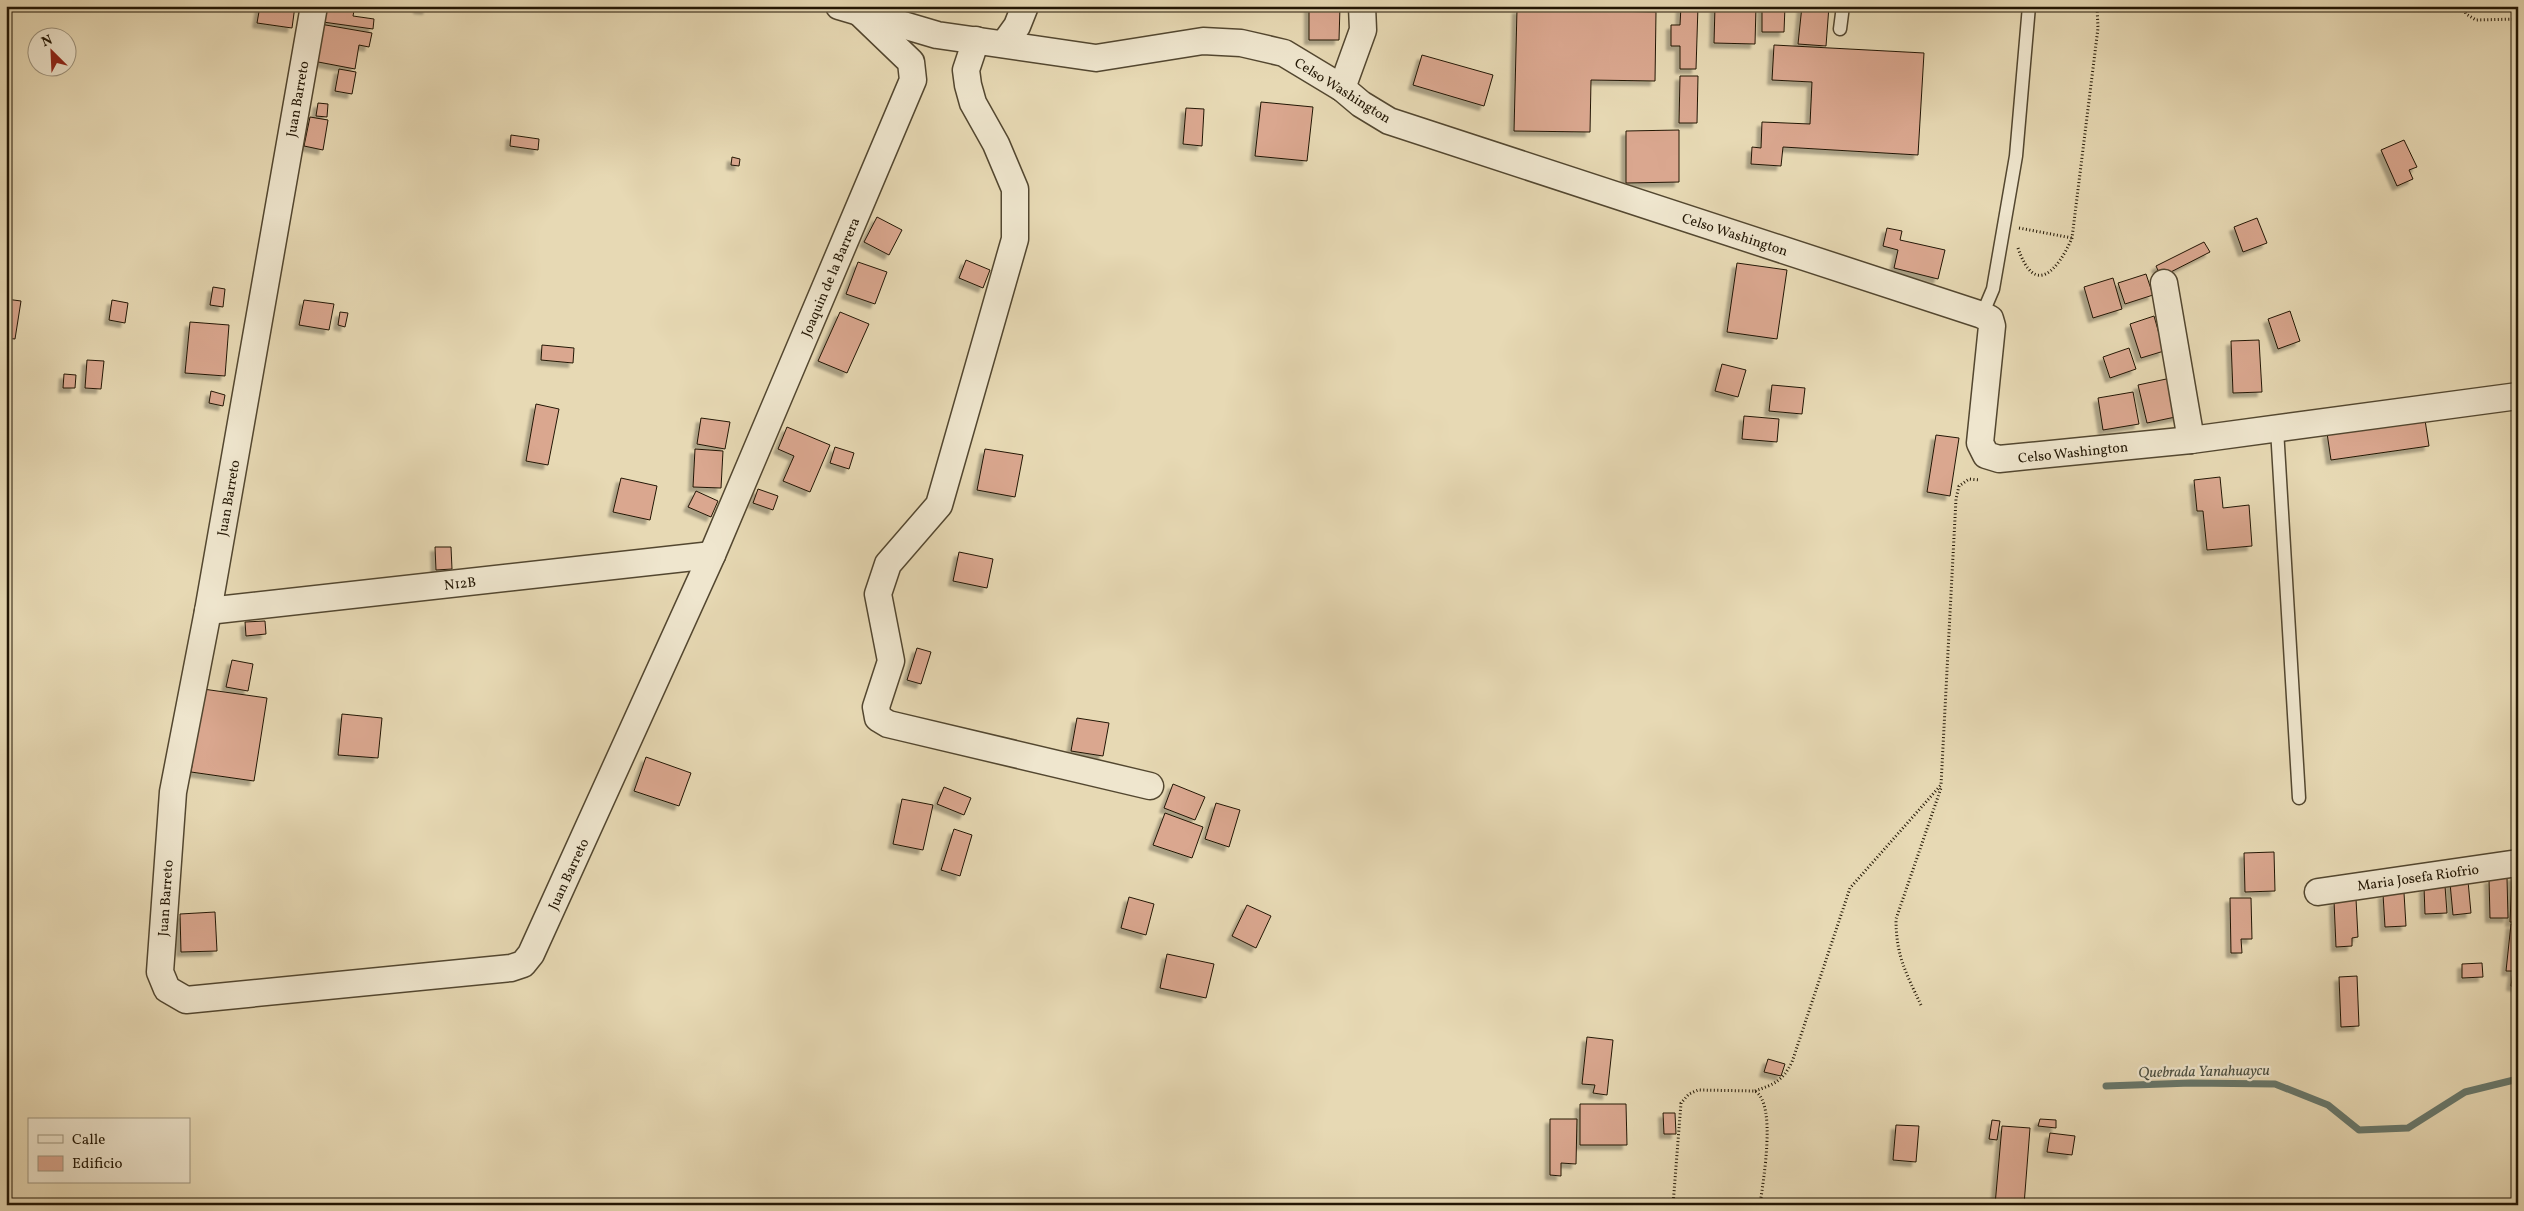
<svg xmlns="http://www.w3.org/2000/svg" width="2524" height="1211" font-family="Vollkorn,serif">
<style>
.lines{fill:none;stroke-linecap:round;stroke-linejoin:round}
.stream{stroke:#68786c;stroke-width:7}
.building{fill:#daa78f;stroke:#221604;filter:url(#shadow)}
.lane-casing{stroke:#534730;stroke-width:15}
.street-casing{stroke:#534730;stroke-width:29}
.path{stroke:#221604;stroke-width:3;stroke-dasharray:1 2.5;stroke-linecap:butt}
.lane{stroke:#efe6ce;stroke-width:12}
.street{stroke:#efe6ce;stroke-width:26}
.labels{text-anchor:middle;stroke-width:4.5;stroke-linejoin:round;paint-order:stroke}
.street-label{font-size:14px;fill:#221604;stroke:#efe6ce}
.water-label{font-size:15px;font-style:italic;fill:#4b4f41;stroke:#efe6ce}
</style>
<defs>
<filter id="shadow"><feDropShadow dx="-4.5" dy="4.5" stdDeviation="1" flood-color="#0004"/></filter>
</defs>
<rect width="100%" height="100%" fill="#e7d9b4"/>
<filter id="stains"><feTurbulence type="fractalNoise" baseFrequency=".004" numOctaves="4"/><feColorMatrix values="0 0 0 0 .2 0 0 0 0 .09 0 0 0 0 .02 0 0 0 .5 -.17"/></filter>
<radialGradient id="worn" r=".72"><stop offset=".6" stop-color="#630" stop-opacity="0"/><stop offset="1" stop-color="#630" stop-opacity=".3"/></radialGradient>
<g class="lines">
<path class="stream" d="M2106 1086 2191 1083 2275 1084 2328 1105 2359 1130 2408 1128 2465 1092 2518 1079"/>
</g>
<g class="building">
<path d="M260 6H295L292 28 257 23Z"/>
<path d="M325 6H355L353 16 374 19 373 29 323 22Z"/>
<path d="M418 6H428L427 10 418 9Z"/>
<path d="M1309 6H1340L1339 40H1309Z"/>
<path d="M1681 6H1698L1696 69H1680V46H1671V25H1680Z"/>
<path d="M1715 6H1756L1755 44 1714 43Z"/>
<path d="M1762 6H1785L1784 32H1762Z"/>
<path d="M1802 6H1829L1826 46 1798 44Z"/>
<path d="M1517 9 1656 12 1655 81 1591 80 1590 132 1514 131Z"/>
<path d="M320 24 372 33 369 47 359 45 355 69 313 61Z"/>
<path d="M1774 45 1924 53 1918 155 1783 147 1781 166 1751 164 1752 147 1761 148 1762 122 1810 124 1812 82 1772 80Z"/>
<path d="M1422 55 1493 75 1484 106 1413 85Z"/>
<path d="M339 69 356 72 352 94 335 91Z"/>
<path d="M1680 76H1698L1697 123H1679Z"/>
<path d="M1261 102 1313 107 1307 161 1255 156Z"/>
<path d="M318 103 328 104 327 117 316 116Z"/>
<path d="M1186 108 1204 109 1202 146 1183 144Z"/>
<path d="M310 117 328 120 323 150 304 146Z"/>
<path d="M1679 130V182L1626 183V131Z"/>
<path d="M511 135 539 139 538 150 510 146Z"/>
<path d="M2404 140 2417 167 2409 170 2413 179 2397 186 2381 150Z"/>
<path d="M732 157 740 159 739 166 731 165Z"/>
<path d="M877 217 902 230 889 255 864 242Z"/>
<path d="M2257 218 2267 243 2243 252 2234 227Z"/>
<path d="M1887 228 1902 231 1900 240 1945 250 1938 279 1894 268 1898 250 1883 246Z"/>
<path d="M2204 242 2210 252 2161 277 2156 266Z"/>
<path d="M966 260 990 270 983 288 959 278Z"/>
<path d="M858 262 887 272 875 304 846 294Z"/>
<path d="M1737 263 1787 270 1777 339 1727 332Z"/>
<path d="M2146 274 2153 295 2125 304 2118 283Z"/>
<path d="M2113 278 2122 309 2093 318 2084 287Z"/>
<path d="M213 287 225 289 223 307 210 305Z"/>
<path d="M6 299 21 301 15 339 6 338Z"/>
<path d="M112 300 128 303 125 323 109 320Z"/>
<path d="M304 300 334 304 329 330 299 325Z"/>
<path d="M2290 311 2300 341 2278 349 2268 319Z"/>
<path d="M340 312 348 313 345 327 338 325Z"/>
<path d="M840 312 869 324 847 373 818 361Z"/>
<path d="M2154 316 2164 351 2141 358 2130 324Z"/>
<path d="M190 322 229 325 225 376 185 373Z"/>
<path d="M2259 340 2262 392 2233 393 2231 341Z"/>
<path d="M542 345 574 348 573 363 541 360Z"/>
<path d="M2129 348 2136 369 2110 378 2103 357Z"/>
<path d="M87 360 104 361 101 389 85 388Z"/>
<path d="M1722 364 1746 370 1738 397 1715 391Z"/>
<path d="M64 374 76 375 75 388H63Z"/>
<path d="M2171 378 2180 416 2147 423 2138 385Z"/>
<path d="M1772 385 1805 388 1802 414 1769 411Z"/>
<path d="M211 391 225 395 223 406 209 403Z"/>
<path d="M2133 392 2139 424 2103 430 2098 398Z"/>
<path d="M536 404 559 409 548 465 526 461Z"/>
<path d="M1744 416 1779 419 1777 442 1742 439Z"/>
<path d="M701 418 730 422 725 449 697 444Z"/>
<path d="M2425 420 2429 446 2331 460 2327 433Z"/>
<path d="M787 427 830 445 810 492 783 481 794 456 778 449Z"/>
<path d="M1936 435 1959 438 1950 496 1927 492Z"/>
<path d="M835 447 854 453 849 469 830 463Z"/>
<path d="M695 449 723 451 721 488 693 487Z"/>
<path d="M985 449 1023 455 1015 497 977 490Z"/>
<path d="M2220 477 2223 508 2249 505 2252 546 2207 550 2203 511H2197L2194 480Z"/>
<path d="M621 478 657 486 650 520 613 512Z"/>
<path d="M758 489 778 496 773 510 753 503Z"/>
<path d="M696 491 718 501 711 517 688 507Z"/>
<path d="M435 547H451L452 569 436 570Z"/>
<path d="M959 552 993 559 987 588 953 581Z"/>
<path d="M265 621 266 634 246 636 245 622Z"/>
<path d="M917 648 931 652 921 684 907 680Z"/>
<path d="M232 660 253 664 248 691 226 687Z"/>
<path d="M203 689 267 698 254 781 191 772Z"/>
<path d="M342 714 382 718 378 758 338 755Z"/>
<path d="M1077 718 1109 723 1103 756 1071 751Z"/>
<path d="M646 757 691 773 679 806 634 791Z"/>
<path d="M1173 784 1205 797 1195 820 1164 808Z"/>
<path d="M944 787 971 798 964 815 937 804Z"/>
<path d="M902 799 933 805 923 850 893 844Z"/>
<path d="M1216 803 1240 810 1229 847 1205 839Z"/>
<path d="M1165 813 1203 827 1192 858 1153 845Z"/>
<path d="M954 829 972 835 960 876 941 870Z"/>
<path d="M2274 852 2275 891 2245 892 2244 853Z"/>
<path d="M2512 876H2518V922H2510Z"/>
<path d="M2507 878 2508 918H2490L2489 879Z"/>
<path d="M2468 881 2471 913 2453 915 2450 883Z"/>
<path d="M2445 886 2447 913 2425 914 2424 887Z"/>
<path d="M2404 893 2406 926 2385 927 2383 894Z"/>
<path d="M1129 897 1154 904 1146 935 1121 928Z"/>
<path d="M2230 898H2251L2252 939H2241L2242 953H2231Z"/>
<path d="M2356 899 2358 937 2352 938V946L2336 947 2334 901Z"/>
<path d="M1247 905 1271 916 1256 948 1232 936Z"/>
<path d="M215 912 217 951 181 952 180 914Z"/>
<path d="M2511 924 2518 925V987L2511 986 2513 971H2506Z"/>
<path d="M1167 954 1214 964 1206 998 1160 988Z"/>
<path d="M2482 963 2483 977 2462 978V964Z"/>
<path d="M2357 976 2359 1026 2341 1027 2339 977Z"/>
<path d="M1587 1037 1613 1040 1607 1095 1593 1093 1595 1085 1582 1084Z"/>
<path d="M1768 1059 1785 1064 1781 1076 1764 1072Z"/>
<path d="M1580 1104H1626L1627 1145H1580Z"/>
<path d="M1663 1113H1675L1676 1134H1664Z"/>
<path d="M1550 1119H1577L1576 1164 1561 1163V1176L1550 1175Z"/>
<path d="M2040 1119 2056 1120V1128L2038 1126Z"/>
<path d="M1992 1120 2000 1121 1997 1140 1989 1139Z"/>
<path d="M1896 1125 1919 1126 1916 1162 1893 1160Z"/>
<path d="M2002 1126 2030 1128 2024 1205H1995Z"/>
<path d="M2050 1133 2075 1136 2072 1155 2047 1152Z"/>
</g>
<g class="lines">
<defs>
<g id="lane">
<path d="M1840 29 1843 6"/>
<path d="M1982 315 1993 289 2016 156 2029 6"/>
<path d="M2277 429 2299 798"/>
</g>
<g id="street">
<path d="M314 6 208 611 173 792 160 972 167 989 186 1000 511 968 523 964 531 954 712 555 913 80 911 62 860 13"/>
<path d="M839 6 937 35 1096 58 1203 41 1241 43 1284 53 1342 88 1361 104 1389 121 1982 315 1990 319 1992 326 1980 443 1986 455 1999 459 2191 440 2518 396"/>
<path d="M976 40 966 70 968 85 973 103 996 144 1015 189V239L939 505 888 564 878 594 891 661 876 707 878 718 888 724 1150 786"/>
<path d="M1004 44 1017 26 1025 6"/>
<path d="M1342 88 1363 30 1362 6"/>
<path d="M2164 283 2191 440"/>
<path d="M208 611 712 555"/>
<path d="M2318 892 2518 863"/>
</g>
</defs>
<use href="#lane" class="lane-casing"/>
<use href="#street" class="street-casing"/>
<g class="path">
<path d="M2463 6 2466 14 2476 20 2518 19"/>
<path d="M2019 228 2072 238"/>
<path d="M2018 248C2035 298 2058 270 2072 238L2098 28 2097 6"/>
<path d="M1921 1005C1906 973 1896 956 1896 919L1941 788"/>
<path d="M1755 1091C1774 1084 1782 1082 1792 1062L1850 888 1941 785 1956 499 1959 486 1969 479 1980 480"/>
<path d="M1673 1205 1681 1103 1689 1094 1698 1090 1755 1091C1777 1104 1763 1181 1760 1205"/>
</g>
<use href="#lane" class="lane"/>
<use href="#street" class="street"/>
</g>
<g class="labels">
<g class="street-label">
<text transform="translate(1343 90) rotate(32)" y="5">Celso Washington</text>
<text transform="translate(297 99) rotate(-80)" y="5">Juan Barreto</text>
<text transform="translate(1735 234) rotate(18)" y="5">Celso Washington</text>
<text transform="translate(830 277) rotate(-67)" y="5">Joaquin de la Barrera</text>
<text transform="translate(2073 452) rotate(-6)" y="5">Celso Washington</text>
<text transform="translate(228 498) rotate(-80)" y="5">Juan Barreto</text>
<text transform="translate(460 583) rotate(-6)" y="5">N12B</text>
<text transform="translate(568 874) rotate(-65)" y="5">Juan Barreto</text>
<text transform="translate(2418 877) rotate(-8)" y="5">Maria Josefa Riofrio</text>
<text transform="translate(165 898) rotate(-86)" y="5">Juan Barreto</text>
</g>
<g class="water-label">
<text transform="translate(2204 1071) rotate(-1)" y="5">Quebrada Yanahuaycu</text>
</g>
</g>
<rect width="2524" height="1211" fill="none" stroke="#e7d9b4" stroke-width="25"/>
<rect x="8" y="8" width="2509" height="1196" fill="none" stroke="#221604" stroke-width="2.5"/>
<rect x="12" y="12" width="2499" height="1186" fill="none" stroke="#221604"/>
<rect x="28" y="1118" width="162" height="65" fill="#efe6ce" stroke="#9d937d"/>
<rect x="38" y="1135" width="25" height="8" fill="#efe6ce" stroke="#9d937d"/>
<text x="72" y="1144" font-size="15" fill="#221604">Calle</text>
<rect x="38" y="1156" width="25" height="15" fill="#daa78f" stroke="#9d937d"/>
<text x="72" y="1168" font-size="15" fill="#221604">Edificio</text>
<g transform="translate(52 52) rotate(336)"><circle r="24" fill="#efe6ce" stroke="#9d937d"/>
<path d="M0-4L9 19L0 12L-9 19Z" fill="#8f2418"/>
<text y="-8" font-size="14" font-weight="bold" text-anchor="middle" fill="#221604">N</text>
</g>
<rect width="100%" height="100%" filter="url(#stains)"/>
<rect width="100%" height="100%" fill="url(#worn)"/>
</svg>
